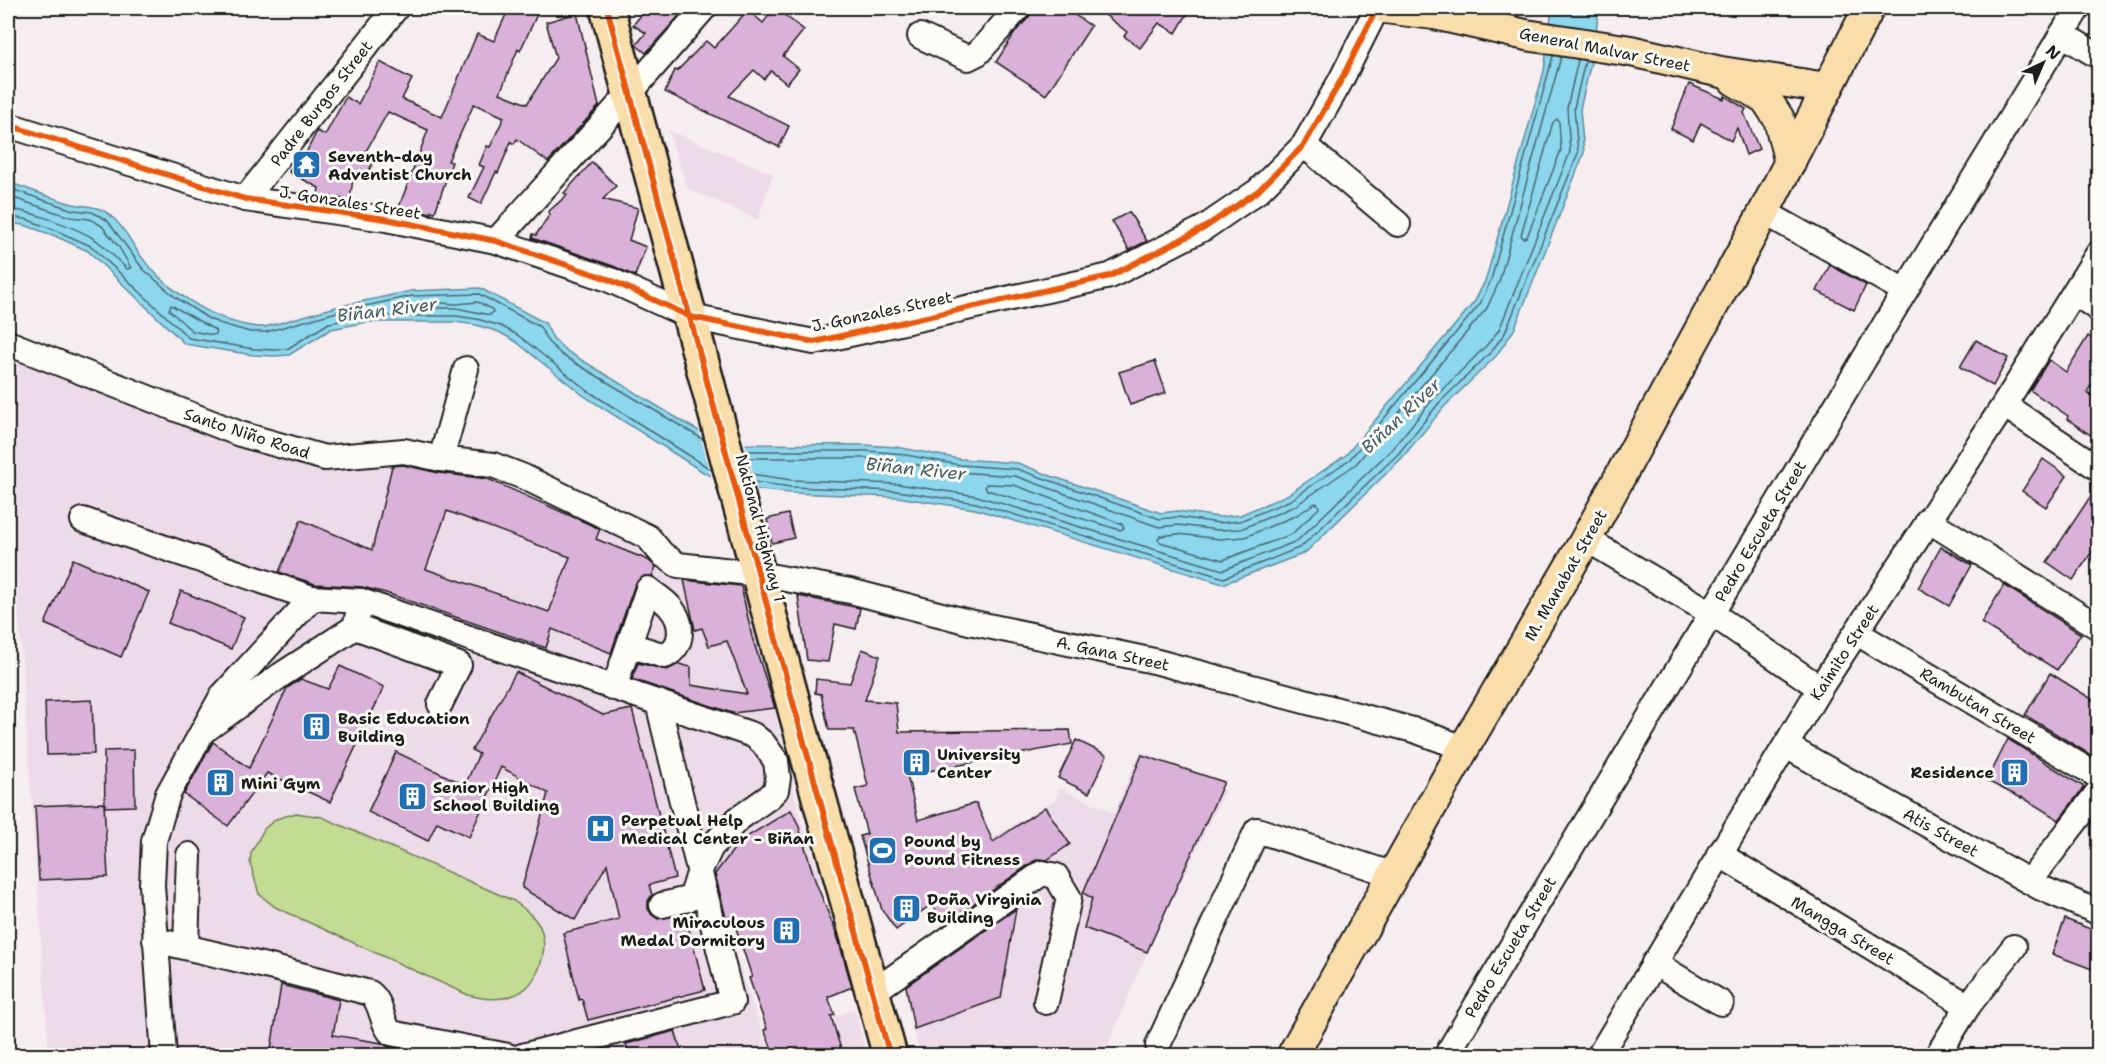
<svg xmlns="http://www.w3.org/2000/svg" width="2106" height="1063" font-family="'Shantell Sans',sans-serif">
<style>
.built{fill:#eedbea}
.green{fill:#c2dc93;stroke:#6f7c58;stroke-width:1.5}
.water{fill:#8dd7ee;stroke:#608c9a;stroke-width:1.5}
.pier{fill:#f6edf1}
.lines{fill:none;stroke-linecap:round;stroke-linejoin:round}
.shore{stroke:#496770;stroke-width:1.5}
.building{fill:#dab1d8;stroke:#1c1c1c;stroke-width:1.5;fill-rule:evenodd}
.minor-casing{stroke:#1c1c1c;stroke-width:28}
.major-casing{stroke:#1c1c1c;stroke-width:34}
.highway-casing{stroke:#1c1c1c;stroke-width:38}
.minor{stroke:#fdfcf7;stroke-width:24}
.major{stroke:#f9deab;stroke-width:30}
.highway{stroke:#f9deab;stroke-width:33}
.cycleway-casing{stroke:#fdfcf7;stroke-width:10}
.cycleway{stroke:#e8590c;stroke-width:6}
.labels{text-anchor:middle;stroke-width:6;stroke-linejoin:round;paint-order:stroke}
.street-label{font-size:16px;fill:#1c1c1c;stroke:#fdfcf7}
.poi-label{font-size:16px;font-weight:bold;fill:#1c1c1c;stroke:#fdfcf7;text-anchor:start}
.water-label{font-size:18px;font-style:italic;fill:#445d66;stroke:#fdfcf7}
</style>
<rect width="100%" height="100%" fill="#f6edf1"/>
<filter id="ink" filterUnits="userSpaceOnUse"><feTurbulence type="fractalNoise" baseFrequency=".0167" numOctaves="2"/><feDisplacementMap in="SourceGraphic" scale="12" xChannelSelector="R" yChannelSelector="G"/><feConvolveMatrix kernelMatrix="1 2 1 2 8 2 1 2 1" color-interpolation-filters="sRGB"/></filter>
<g filter="url(#ink)">
<g class="built">
<path d="M668 130 773 174 758 220 687 188Z"/>
<path d="M8 348 235 441 395 455 470 471 601 527 645 551 742 572 799 813 822 884 725 923 766 1044 855 1009 866 1055H49L8 457Z"/>
<path d="M1140 751 1225 791 1147 952 1104 1055H919L914 1029 1001 998 1019 894 955 937 917 883 1055 800 1060 788 1114 813Z"/>
</g>
<path class="green" d="M296 813 322 817 514 901C525 909 538 919 542 932 548 954 537 987 514 995 499 1001 484 999 468 995L275 907 259 894 250 863 251 853 264 829 276 819Z"/>
<path class="water" d="M1552 8H1599L1593 54 1580 109 1584 153 1514 330 1496 356 1444 407 1402 458 1305 553 1223 584 975 509 897 497 790 493 760 490 716 478 703 472 584 396 515 341 499 332 476 325 456 322H368L331 329 289 355 275 356 253 355 185 344 88 251 55 236 24 225 8 223V182C29 189 51 198 73 204 87 207 99 205 111 216 126 228 134 249 147 264 172 294 225 328 265 327L336 307 411 291 480 288 545 323 553 338 565 350 690 426 706 435 737 444 866 445 896 447 960 459 1018 463 1051 476 1161 513 1177 511 1219 517 1240 515 1287 495 1346 455 1475 301 1486 279 1544 71Z"/>
<path class="pier" d="M698 427 707 432 745 442 758 493 712 480Z"/>
<g class="lines">
<g class="shore">
<path d="M1557 119 1559 122 1561 150 1527 237 1523 238 1521 235 1553 122Z"/>
<path d="M8 188 73 210 92 212 107 220 143 269 175 297 209 319 222 324 250 332H266L337 312 412 296 479 294 540 327 548 342 562 355 704 440"/>
<path d="M8 196 70 217 90 219 102 226 119 247 131 268 127 269C117 260 107 248 96 240 76 227 31 211 8 209"/>
<path d="M8 217 26 219 57 231 91 246 189 338 254 349 275 350 287 349 329 323 367 316H456L477 319 501 326 519 336 588 391 712 470"/>
<path d="M426 302 456 304 478 302 492 309 493 312 490 315 456 308H419V304Z"/>
<path d="M171 305 215 330 216 334 213 335 192 331 169 310Z"/>
<path d="M744 451H866L895 453 960 465 1017 469 1160 519 1178 517 1219 523 1240 521 1291 500 1350 459 1480 304 1491 280 1553 56"/>
<path d="M746 458H865L894 461 959 472 1015 476 1159 527 1178 525 1218 530 1241 529 1295 506 1356 464 1487 308 1499 282 1561 57"/>
<path d="M751 474 791 480 898 484 977 496 1223 570 1297 541 1392 449 1434 398 1486 346 1499 330 1570 152 1567 108 1578 60"/>
<path d="M753 482 791 487 897 491 976 503 1224 578 1301 547 1398 454 1439 403 1491 352 1505 333 1578 153 1574 108 1585 61"/>
<path d="M986 484 1014 485 1122 524 1124 528 1120 530 987 490 985 487Z"/>
<path d="M1315 503 1318 504 1319 508 1292 534 1223 560 1160 542 1158 540 1160 536 1178 534 1220 539 1245 537 1297 515Z"/>
</g>
</g>
<g class="building">
<path d="M509 8H540L520 51 518 49 500 93 527 104 556 58 546 22 577 13 599 106 548 162 517 139 514 144 511 142 498 173 496 172 481 204 469 198 484 167 479 165 487 146 490 147 504 117 474 104 448 161 452 162 435 212 431 211V213L399 207 428 130 388 112 365 153 375 158 366 177 354 172 350 200 318 195 319 188 289 172 298 154 304 157 317 131 325 135 346 97 358 104 380 62 412 79 402 99 442 117 477 34 494 41Z"/>
<path d="M633 8H686L646 53 636 45 646 33 633 25 641 15Z"/>
<path d="M775 8 804 30 783 56 799 69 787 84 771 71 764 79 754 70 729 96 789 126 779 147 665 92 675 70 677 71 706 41 714 48 748 10 763 23Z"/>
<path d="M1032 8H1064L1091 26 1046 95 996 62 1016 31 1029 17Z"/>
<path d="M1096 8H1191L1176 33 1159 23 1140 48 1124 36 1127 32Z"/>
<path d="M1689 84 1724 99 1725 96 1746 109 1744 113 1759 149 1746 155 1737 128 1731 141 1701 123 1693 140 1671 129Z"/>
<path d="M592 162 616 186 603 199 638 208 629 240 646 247 635 276 613 266 532 238 533 234 536 235 550 214 548 212 567 195 564 193Z"/>
<path d="M1129 212 1147 241 1129 250 1112 221Z"/>
<path d="M1830 265 1866 285 1854 310 1817 291Z"/>
<path d="M2088 336 2098 343V375L2087 392 2098 399V440L2067 419 2068 416 2030 390 2049 360 2066 372Z"/>
<path d="M1976 340 2008 358 1993 386 1960 367Z"/>
<path d="M1155 361 1166 393 1130 405 1119 372Z"/>
<path d="M2043 459 2067 476 2046 507 2022 491Z"/>
<path d="M403 465 439 473 488 479 600 529 596 539 648 560 656 567 652 576H644L635 584 611 653 552 629 546 648 386 593 362 587 315 584 279 572 301 520 372 550 392 466ZM447 511 570 557 549 612 426 569Z"/>
<path d="M2098 485V543L2073 580 2047 562Z"/>
<path d="M788 514 794 538 772 543 767 519Z"/>
<path d="M1941 547 1972 565 1949 606 1918 588Z"/>
<path d="M73 559 149 592 121 657 45 624Z"/>
<path d="M684 580 741 586 752 637 775 708 732 713 632 679 638 663 667 670 679 664 691 667V685L747 694 727 641 709 646 702 628 695 630Z"/>
<path d="M2004 585 2081 634 2057 670 1981 623Z"/>
<path d="M181 591 244 617 231 649 168 623Z"/>
<path d="M798 596 860 608 856 629 835 624 828 662 807 660Z"/>
<path d="M862 649 880 656 865 700 896 703 899 732 1070 730 1072 744 907 775 918 820 976 803 993 842 1045 807 1070 844 1047 860 1040 859 1034 861 945 924 932 904 896 930 882 910 860 836 867 834 855 789 868 786 854 730H829L821 694 815 693 816 679 850 683Z"/>
<path d="M340 666 384 687 330 802 267 773 228 826 184 794 213 742 249 768 287 688 301 679 328 689Z"/>
<path d="M516 672 603 715 632 709 675 878 649 885 652 895 648 901V909L652 915 658 919 685 914 705 990 588 1020 582 999 579 1000 563 933 619 919 607 864 575 920 522 888 548 793 501 767 469 837 437 822 428 841 368 812 396 752 465 785 479 754 472 750Z"/>
<path d="M2050 673 2098 703V750L2094 757 2025 715Z"/>
<path d="M92 700 94 754 47 755 45 702Z"/>
<path d="M2008 739 2084 787 2059 820 2022 797 2021 798 1987 781Z"/>
<path d="M1076 740 1107 755 1089 793 1058 778Z"/>
<path d="M134 750 135 806 105 807 104 751Z"/>
<path d="M1142 755 1224 782 1147 952 1084 928 1092 898 1083 893Z"/>
<path d="M104 803 108 877 39 880 35 806Z"/>
<path d="M791 810 798 824 815 880 837 935 852 987 828 997 835 1015 831 1016 843 1056H775L764 1030 767 1029 749 978 752 977 732 916 726 918 715 874 740 841Z"/>
<path d="M1016 909 1001 998 914 1029 906 986Z"/>
<path d="M2065 919 2098 932V952L2092 969 2052 954Z"/>
<path d="M281 985 339 1000 333 1035 382 1043 388 1047 409 1051V1056H270Z"/>
<path d="M675 1031 683 1056H629L626 1044Z"/>
</g>
<g class="lines">
<defs>
<g id="minor">
<path d="M2062 34 2098 56"/>
<path d="M920 36 968 58 978 53 1018 8"/>
<path d="M8 125 245 199 386 219 496 241 608 279 691 317 814 342 1110 276 1204 228 1258 191 1304 145 1340 82 1377 8"/>
<path d="M1304 145 1398 224"/>
<path d="M245 199 396 8"/>
<path d="M1764 212 1905 291"/>
<path d="M496 241 631 92 704 8"/>
<path d="M2075 293 2098 309"/>
<path d="M8 343 240 434 325 458 404 451 441 459 493 465 524 477 648 537 662 554 678 565 759 574 850 591 969 622 1154 661 1417 731 1464 748"/>
<path d="M2004 405 2098 468"/>
<path d="M441 459 466 369"/>
<path d="M83 520 312 598 361 601 753 735 763 743 776 761 778 778 776 790 769 797 738 819 711 847 700 870 692 896 688 899 662 905"/>
<path d="M1928 520 2098 627"/>
<path d="M1586 539 1711 613 1820 688"/>
<path d="M355 627 459 665 440 704"/>
<path d="M1857 633 2098 776"/>
<path d="M614 688 648 589C655 595 664 600 670 607 684 623 684 646 665 656L629 645"/>
<path d="M208 728 281 675 355 627 361 601"/>
<path d="M1786 746 2041 888 2098 912"/>
<path d="M1719 854 1968 1006"/>
<path d="M2030 881 2098 792"/>
<path d="M155 940 274 968 370 993C383 1003 380 1021 391 1033L508 1056"/>
<path d="M186 947 189 855"/>
<path d="M1654 963 1721 1003"/>
<path d="M873 992 1042 873 1056 876 1069 898 1046 1002"/>
<path d="M1158 1045 1257 830 1394 875"/>
<path d="M164 1056 152 885 154 841 168 794 222 696 312 598"/>
<path d="M522 1056 732 1002C708 902 681 802 658 702"/>
<path d="M1446 1056 1905 291 2078 8"/>
<path d="M1599 1056 1820 688 2004 405 2098 254"/>
<path d="M1937 1056 1968 1006 2014 947"/>
</g>
<g id="major">
<path d="M1385 8 1434 14 1526 35 1631 51 1721 72 1827 88"/>
<path d="M1734 80 1766 99 1779 119 1790 163"/>
<path d="M1292 1056 1464 748 1586 539 1764 212 1869 8"/>
</g>
<path id="highway" d="M607 8 788 684 890 1056"/>
</defs>
<use href="#minor" class="minor-casing"/>
<use href="#major" class="major-casing"/>
<use href="#highway" class="highway-casing"/>
<use href="#minor" class="minor"/>
<use href="#major" class="major"/>
<use href="#highway" class="highway"/>
<defs>
<g id="cycleway">
<path d="M607 8 788 684 890 1056"/>
<path d="M8 125 245 199 386 219 496 241 608 279 691 317 814 342 1110 276 1204 228 1258 191 1304 145 1340 82 1377 8"/>
</g>
</defs>
<use href="#cycleway" class="cycleway-casing"/>
<use href="#cycleway" class="cycleway"/>
</g>
</g>
<defs>
<symbol id="temple-square" viewBox="-11 -11 22 22"><rect x="-9" y="-9" width="18" height="18" rx="4" fill="#1f6fb2" stroke="#fdfcf7"/><path d="M0-6L5-2H3V0L6.5 2.5H4V6H1.5V3h-3V6H-4V2.5H-6.5L-3 0V-2H-5Z" fill="#fff"/></symbol>
<symbol id="building-square" viewBox="-11 -11 22 22"><rect x="-9" y="-9" width="18" height="18" rx="4" fill="#1f6fb2" stroke="#fdfcf7"/><path d="M-4-6H4V6H1V3H-1V6H-4ZM-2.5-4.3h1.7v1.8h-1.7ZM.8-4.3h1.7v1.8H.8ZM-2.5-1h1.7V.8h-1.7ZM.8-1h1.7V.8H.8Z" fill="#fff"/></symbol>
<symbol id="hospital-square" viewBox="-11 -11 22 22"><rect x="-9" y="-9" width="18" height="18" rx="4" fill="#1f6fb2" stroke="#fdfcf7"/><path d="M-5-5h3v3.5h4V-5h3V5h-3V1.5h-4V5h-3Z" fill="#fff"/></symbol>
<symbol id="stadium-square" viewBox="-11 -11 22 22"><rect x="-9" y="-9" width="18" height="18" rx="4" fill="#1f6fb2" stroke="#fdfcf7"/><path d="M0-5a6.5 5 0 1 0 0 10a6.5 5 0 1 0 0-10ZM-3.5-1.8h7v3.6h-7Z" fill="#fff"/></symbol>
</defs>
<g fill-rule="evenodd">
<use href="#temple-square" x="290" y="148" width="33" height="33"/>
<use href="#building-square" x="300" y="710" width="33" height="33"/>
<use href="#building-square" x="900" y="746" width="33" height="33"/>
<use href="#building-square" x="1998" y="756" width="33" height="33"/>
<use href="#building-square" x="204" y="766" width="33" height="33"/>
<use href="#building-square" x="396" y="780" width="33" height="33"/>
<use href="#hospital-square" x="584" y="812" width="33" height="33"/>
<use href="#stadium-square" x="866" y="834" width="33" height="33"/>
<use href="#building-square" x="890" y="892" width="33" height="33"/>
<use href="#building-square" x="770" y="914" width="33" height="33"/>
</g>
<g class="labels">
<g class="street-label">
<text transform="translate(1605 49) rotate(11)" y="6">General Malvar Street</text>
<text transform="translate(321 103) rotate(-52)" y="6">Padre Burgos Street</text>
<text transform="translate(350 202) rotate(9)" y="6">J. Gonzales Street</text>
<text transform="translate(882 311) rotate(-12)" y="6">J. Gonzales Street</text>
<text transform="translate(247 433) rotate(18)" y="6">Santo Niño Road</text>
<text transform="translate(761 528) rotate(75)" y="6">National Highway 1</text>
<text transform="translate(1760 531) rotate(-59)" y="6">Pedro Escueta Street</text>
<text transform="translate(1565 575) rotate(-60)" y="6">M. Manabat Street</text>
<text transform="translate(1844 652) rotate(-57)" y="6">Kaimito Street</text>
<text transform="translate(1113 653) rotate(12)" y="6">A. Gana Street</text>
<text transform="translate(1978 705) rotate(31)" y="6">Rambutan Street</text>
<text transform="translate(1941 832) rotate(29)" y="6">Atis Street</text>
<text transform="translate(1843 930) rotate(31)" y="6">Mangga Street</text>
<text transform="translate(1510 947) rotate(-59)" y="6">Pedro Escueta Street</text>
</g>
<g class="poi-label">
<text x="328" y="162">Seventh-day<tspan x="328" dy="18">Adventist Church</tspan></text>
<text x="338" y="724">Basic Education<tspan x="338" dy="18">Building</tspan></text>
<text x="937" y="760">University<tspan x="937" dy="18">Center</tspan></text>
<text x="1994" y="778" text-anchor="end">Residence</text>
<text x="241" y="789">Mini Gym</text>
<text x="433" y="793">Senior High<tspan x="433" dy="18">School Building</tspan></text>
<text x="621" y="826">Perpetual Help<tspan x="621" dy="18">Medical Center - Biñan</tspan></text>
<text x="904" y="847">Pound by<tspan x="904" dy="18">Pound Fitness</tspan></text>
<text x="927" y="905">Doña Virginia<tspan x="927" dy="18">Building</tspan></text>
<text x="765" y="928" text-anchor="end">Miraculous<tspan x="765" dy="18">Medal Dormitory</tspan></text>
</g>
<g class="water-label">
<text transform="translate(387 310) rotate(-7)" y="6">Biñan River</text>
<text transform="translate(1401 416) rotate(-43)" y="6">Biñan River</text>
<text transform="translate(916 469) rotate(6)" y="6">Biñan River</text>
</g>
</g>
<rect width="2106" height="1063" fill="none" stroke="#fdfcf7" stroke-width="30"/>
<rect x="15" y="15" width="2076" height="1033" fill="none" stroke="#1c1c1c" stroke-width="2" filter="url(#ink)"/>
<g transform="translate(2043 63) rotate(44)" stroke="#fdfcf7" stroke-width="4.5" paint-order="stroke">
<path d="M0-4.5L10 22L0 15L-10 22Z" fill="#1c1c1c"/>
<text y="-9" font-size="16" font-weight="bold" text-anchor="middle" fill="#1c1c1c">N</text>
</g>
</svg>
